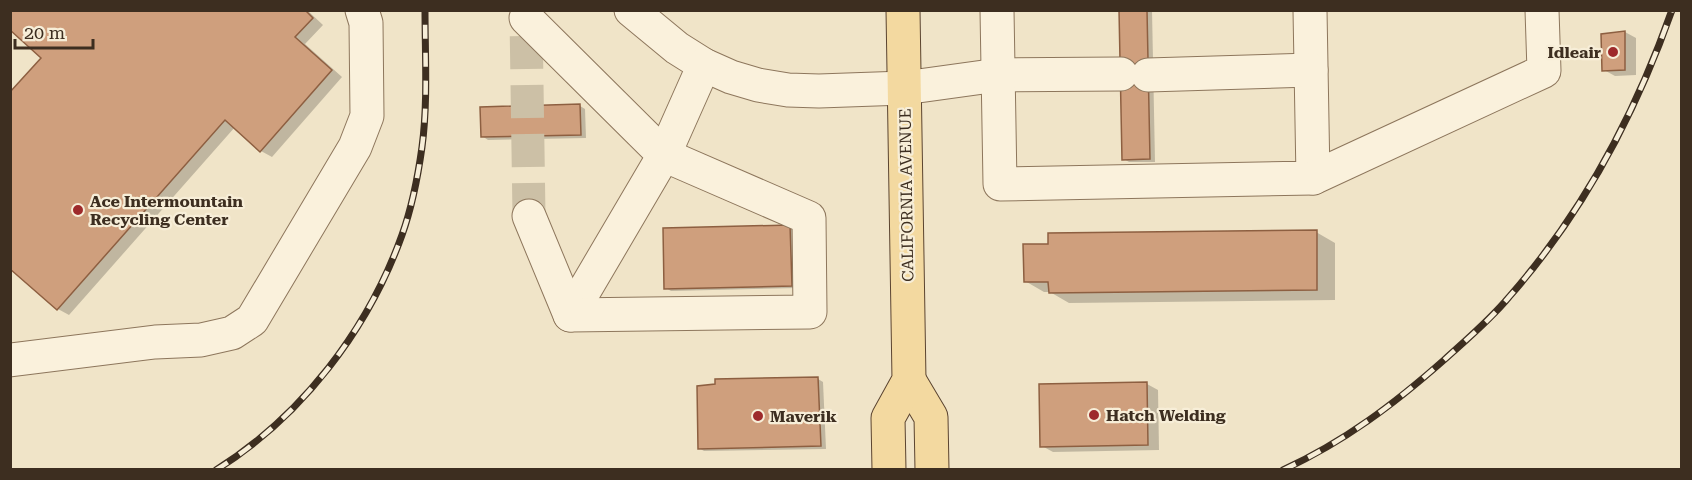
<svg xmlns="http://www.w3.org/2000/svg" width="1692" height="480" font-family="'Roboto Serif',serif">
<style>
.shadow{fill:#0003}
.building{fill:#cf9f7d;stroke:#8d5f41;stroke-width:1.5}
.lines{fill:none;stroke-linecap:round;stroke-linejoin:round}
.minor-tunnel{stroke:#ccc0a6;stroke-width:33;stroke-dasharray:33 16;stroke-linecap:butt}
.minor-casing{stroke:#8d765c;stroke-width:35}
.major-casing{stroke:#5b4430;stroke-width:35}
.minor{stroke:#faf1dc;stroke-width:33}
.major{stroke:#f3d9a0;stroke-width:33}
.rail-casing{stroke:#3d2e20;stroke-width:7}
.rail{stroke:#f7eed8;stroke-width:4.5;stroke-dasharray:14;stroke-linecap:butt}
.poi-dot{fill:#9e2a2b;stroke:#f7eed8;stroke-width:2}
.labels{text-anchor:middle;stroke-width:4.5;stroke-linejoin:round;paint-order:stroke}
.poi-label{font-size:16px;font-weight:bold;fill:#3d2e20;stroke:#f7eed8;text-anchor:start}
.street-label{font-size:16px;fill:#3d2e20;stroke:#f7eed8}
</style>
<rect width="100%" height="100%" fill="#f0e4c8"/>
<g class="shadow">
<path d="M10 10H307L323 25 305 44 342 77 272 157 261 151 235 127 69 315 58 309 43 58Z"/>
<path d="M1120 10H1152L1155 162H1129L1124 159Z"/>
<path d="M1625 32 1636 38V75L1615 76 1604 70 1602 35Z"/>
<path d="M580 106 585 109 586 138 488 140 482 136Z"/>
<path d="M790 226 795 229 797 288 671 291 666 288Z"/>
<path d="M1316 232 1335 243V300L1069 303 1050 292H1044L1025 281Z"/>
<path d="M818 379 823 382 826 449 704 451 699 448Z"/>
<path d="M1147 384 1158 390 1159 450 1053 452 1042 446Z"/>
</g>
<g class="building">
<path d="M10 10H305L313 18 295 37 332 70 260 152 225 120 57 310 10 269V92L41 58 10 30Z"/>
<path d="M1119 10H1147L1150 159 1122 160Z"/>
<path d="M1625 31V70L1602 71 1601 34Z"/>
<path d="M580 104 581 135 481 137 480 107Z"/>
<path d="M790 225 792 286 664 289 663 228Z"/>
<path d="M1317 230V290L1049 293 1048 282H1024L1023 244H1048V233Z"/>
<path d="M818 377 821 446 698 449 697 386 715 384V379Z"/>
<path d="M1147 382 1148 445 1040 447 1039 384Z"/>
</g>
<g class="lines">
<path class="minor-tunnel" d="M529 216 526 18 530 10"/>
<defs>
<g id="minor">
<path d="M631 10 677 48 704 65 731 77 758 85 788 90 819 91 904 88 998 75 1121 74"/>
<path d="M997 10 1000 184 1313 178 1310 10"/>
<path d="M526 18 664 155 570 315"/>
<path d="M1148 75 1311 70"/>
<path d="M1313 178 1544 71 1542 10"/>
<path d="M529 216 570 315 810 312 809 218 664 155 704 65"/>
<path d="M10 360 155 342 201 340 232 333 252 320 355 147 367 116 366 23 362 10"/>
</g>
<g id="major">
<path d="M909 380 931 417 932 470"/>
<path d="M889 470 888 418 909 380 903 10"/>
</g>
</defs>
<use href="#minor" class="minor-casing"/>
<use href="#major" class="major-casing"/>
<use href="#minor" class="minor"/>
<use href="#major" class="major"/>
<defs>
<g id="rail">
<path d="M216 470C302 416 368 330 402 235 412 207 418 176 422 147 428 102 425 56 425 10"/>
<path d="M1283 470C1345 441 1393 405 1444 360 1466 340 1490 320 1509 297 1582 214 1635 115 1672 10"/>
</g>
</defs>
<use href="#rail" class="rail-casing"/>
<use href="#rail" class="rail"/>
</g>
<g class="poi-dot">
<circle cx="1613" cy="52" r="6"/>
<circle cx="78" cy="210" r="6"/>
<circle cx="1094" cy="415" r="6"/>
<circle cx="758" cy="416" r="6"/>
</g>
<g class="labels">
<g class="poi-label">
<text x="1601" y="58" text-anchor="end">Idleair</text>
<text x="90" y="207">Ace Intermountain<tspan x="90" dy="18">Recycling Center</tspan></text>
<text x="1106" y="421">Hatch Welding</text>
<text x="770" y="422">Maverik</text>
</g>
<g class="street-label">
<text transform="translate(906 195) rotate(-91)" y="6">CALIFORNIA AVENUE</text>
</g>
</g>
<rect width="1692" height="480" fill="none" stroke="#3d2e20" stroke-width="24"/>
<path d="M15 39v9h78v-9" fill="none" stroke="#3d2e20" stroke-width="3"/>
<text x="24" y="39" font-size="18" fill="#3d2e20" stroke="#f7eed8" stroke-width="4.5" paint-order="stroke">20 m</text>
</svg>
